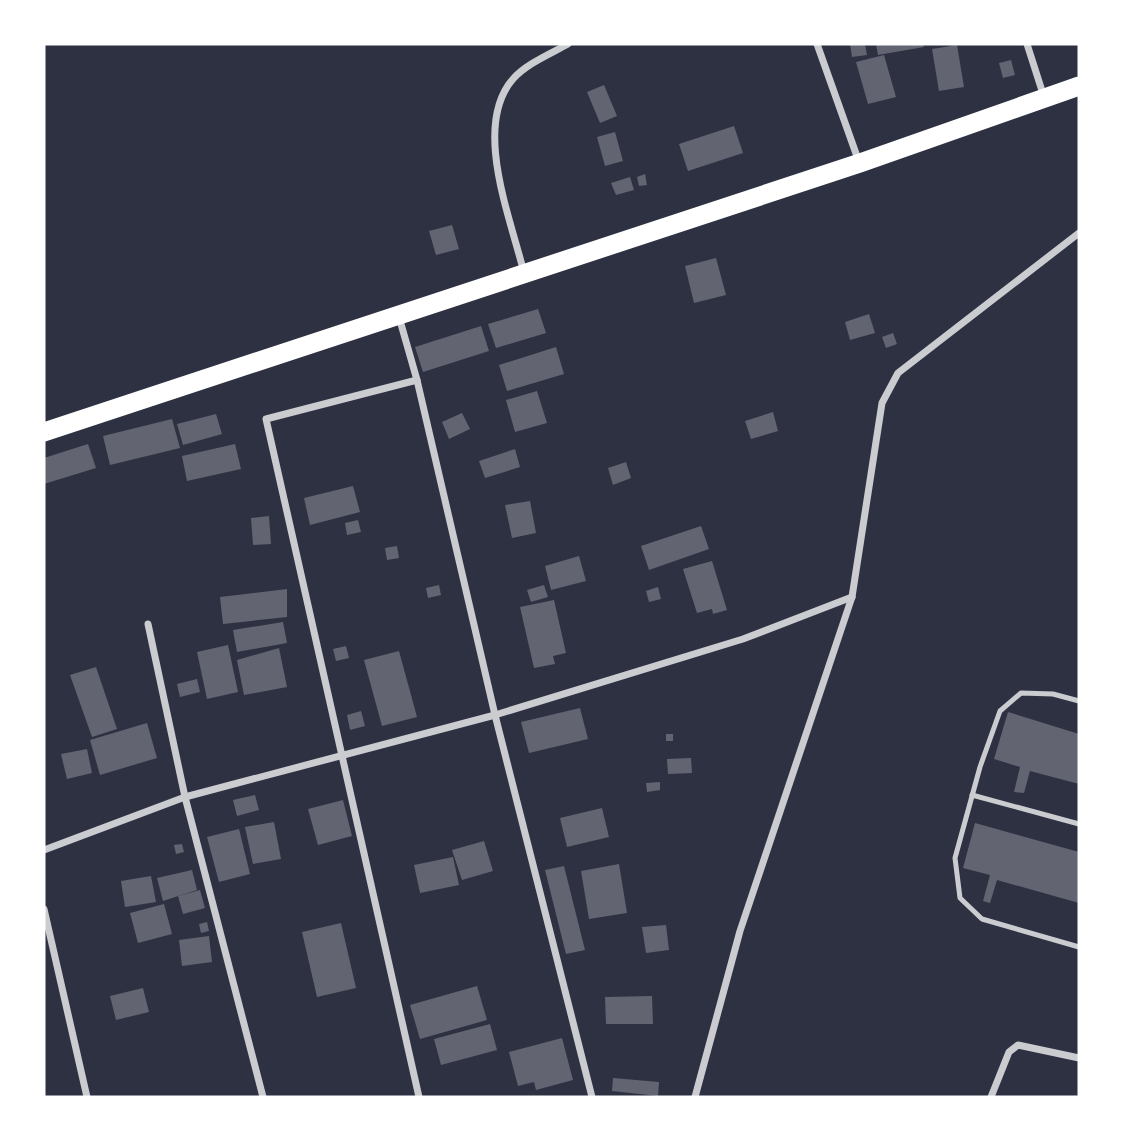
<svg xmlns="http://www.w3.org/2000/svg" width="1123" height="1141" font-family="'Noto Serif',serif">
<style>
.building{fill:#626471}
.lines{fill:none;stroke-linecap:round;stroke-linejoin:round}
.service{stroke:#caccd0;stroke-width:5}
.minor{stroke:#caccd0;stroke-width:7}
.trunk{stroke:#fff;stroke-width:19}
</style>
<rect width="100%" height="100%" fill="#2d3142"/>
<g class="building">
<path d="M850 44H865L867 55 852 57Z"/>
<path d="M876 44H923L924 47 878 55Z"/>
<path d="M957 45 964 87 939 91 932 49Z"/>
<path d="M884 55 896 97 868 104 856 62Z"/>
<path d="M1011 60 1015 75 1003 78 999 63Z"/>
<path d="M604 85 617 116 600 123 587 92Z"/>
<path d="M734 126 743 153 688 171 679 144Z"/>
<path d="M615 132 623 161 605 166 597 137Z"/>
<path d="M645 174 647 185 639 186 637 177Z"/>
<path d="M630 177 634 190 616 195 611 183Z"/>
<path d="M452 225 459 249 436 255 429 231Z"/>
<path d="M716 258 726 295 694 303 685 266Z"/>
<path d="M538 309 546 333 496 348 488 324Z"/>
<path d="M869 314 875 333 850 340 845 322Z"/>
<path d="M481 326 489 351 423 372 415 347Z"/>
<path d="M893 333 897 344 886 348 882 337Z"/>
<path d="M556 347 564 374 507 391 499 365Z"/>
<path d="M537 391 547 423 515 432 506 400Z"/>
<path d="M773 412 778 431 751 439 745 421Z"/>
<path d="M462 413 470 429 449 439 442 422Z"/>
<path d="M216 414 222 434 183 445 177 424Z"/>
<path d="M172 419 180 448 110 465 103 436Z"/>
<path d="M88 444 96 468 44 484V458Z"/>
<path d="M235 444 241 469 187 481 182 456Z"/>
<path d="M515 449 520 467 485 478 479 461Z"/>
<path d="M626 462 631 478 613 485 608 468Z"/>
<path d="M353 486 360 512 310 525 304 498Z"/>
<path d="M530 501 536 533 512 538 505 505Z"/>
<path d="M269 516 271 544 253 545 251 518Z"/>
<path d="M358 520 361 532 347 535 345 523Z"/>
<path d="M701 526 709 549 649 570 641 546Z"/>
<path d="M397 546 399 558 387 560 385 548Z"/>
<path d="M579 556 586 581 551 590 545 566Z"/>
<path d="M712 561 727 610 713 614 712 609 697 613 683 569Z"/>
<path d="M439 585 441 595 428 598 426 588Z"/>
<path d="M544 585 548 597 531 602 527 590Z"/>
<path d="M658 587 661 599 649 602 646 591Z"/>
<path d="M287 589V617L223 624 220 597Z"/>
<path d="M554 600 566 653 553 656 555 664 534 668 520 607Z"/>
<path d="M283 622 287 643 237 652 233 630Z"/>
<path d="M228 645 238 692 207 699 197 652Z"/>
<path d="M346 646 349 658 336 661 333 649Z"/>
<path d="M279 648 287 687 244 695 237 660Z"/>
<path d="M399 651 417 717 382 726 364 660Z"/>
<path d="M96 667 117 729 92 737 70 675Z"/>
<path d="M197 679 200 692 180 697 177 684Z"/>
<path d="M580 708 588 739 529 753 521 722Z"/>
<path d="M361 711 365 726 350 730 347 715Z"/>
<path d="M1008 712 1079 734V784L1030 771 1024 793 1014 792 1020 767 994 759Z"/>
<path d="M147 723 157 758 100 775 90 740Z"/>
<rect x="666" y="734" width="7" height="7"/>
<path d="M87 749 92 773 67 779 61 754Z"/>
<path d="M691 758 692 773 668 774 667 759Z"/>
<path d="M660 782V790L647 792 646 783Z"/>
<path d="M255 795 259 810 237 816 233 800Z"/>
<path d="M343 800 352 836 318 845 308 809Z"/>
<path d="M602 808 609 837 567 847 560 818Z"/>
<path d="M274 822 281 859 253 864 245 827Z"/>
<path d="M975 823 1079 852V903L997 880 990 903 983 901 990 875 963 868Z"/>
<path d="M239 829 250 874 219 882 207 837Z"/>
<path d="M484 841 493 871 462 880 452 850Z"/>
<path d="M182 844 184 852 176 854 174 845Z"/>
<path d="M453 857 459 885 420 893 414 865Z"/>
<path d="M619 864 627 913 589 919 581 871Z"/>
<path d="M564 866 585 950 566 954 545 870Z"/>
<path d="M192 870 197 890 163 901 157 878Z"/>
<path d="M151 876 156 902 125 907 121 881Z"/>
<path d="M200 890 205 908 183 914 178 896Z"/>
<path d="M164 904 172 934 138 943 130 913Z"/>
<path d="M207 922 209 931 201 933 199 924Z"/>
<path d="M341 923 356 988 317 997 302 932Z"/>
<path d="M666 925 669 950 646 953 642 927Z"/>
<path d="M209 936 212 962 182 966 179 940Z"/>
<path d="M477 986 487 1020 420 1039 410 1005Z"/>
<path d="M143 988 149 1012 116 1020 110 996Z"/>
<path d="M652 996 653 1024H606L605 997Z"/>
<path d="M490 1024 497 1050 441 1065 434 1039Z"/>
<path d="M562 1038 573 1080 536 1090 534 1082 518 1086 509 1052Z"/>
<path d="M613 1078 659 1082 658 1096 612 1091Z"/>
</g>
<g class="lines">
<g class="service">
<path d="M1079 701 1053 694 1021 693 1000 711 980 767 955 858 960 898 982 919 1079 947"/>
<path d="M972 795 1079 824"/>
</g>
<g class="minor">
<path d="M817 44 859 162"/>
<path d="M1027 44 1044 97"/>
<path d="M524 273C511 219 472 126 513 79 526 64 550 54 568 44"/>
<path d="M399 317 417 380 495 715 592 1097"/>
<path d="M417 380 266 419 419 1097"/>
<path d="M148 624 185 797 263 1097"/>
<path d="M44 850 185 797 495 715 743 639 852 597"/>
<path d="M44 909 87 1097"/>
<path d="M695 1097 740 931 852 597 882 403 898 373 1079 233"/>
<path d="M991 1097 1009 1052 1018 1045 1079 1058"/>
</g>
<path class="trunk" d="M44 432 860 163 1079 86"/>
</g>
<rect width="1123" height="1141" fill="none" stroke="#ffffff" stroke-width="91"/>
</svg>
